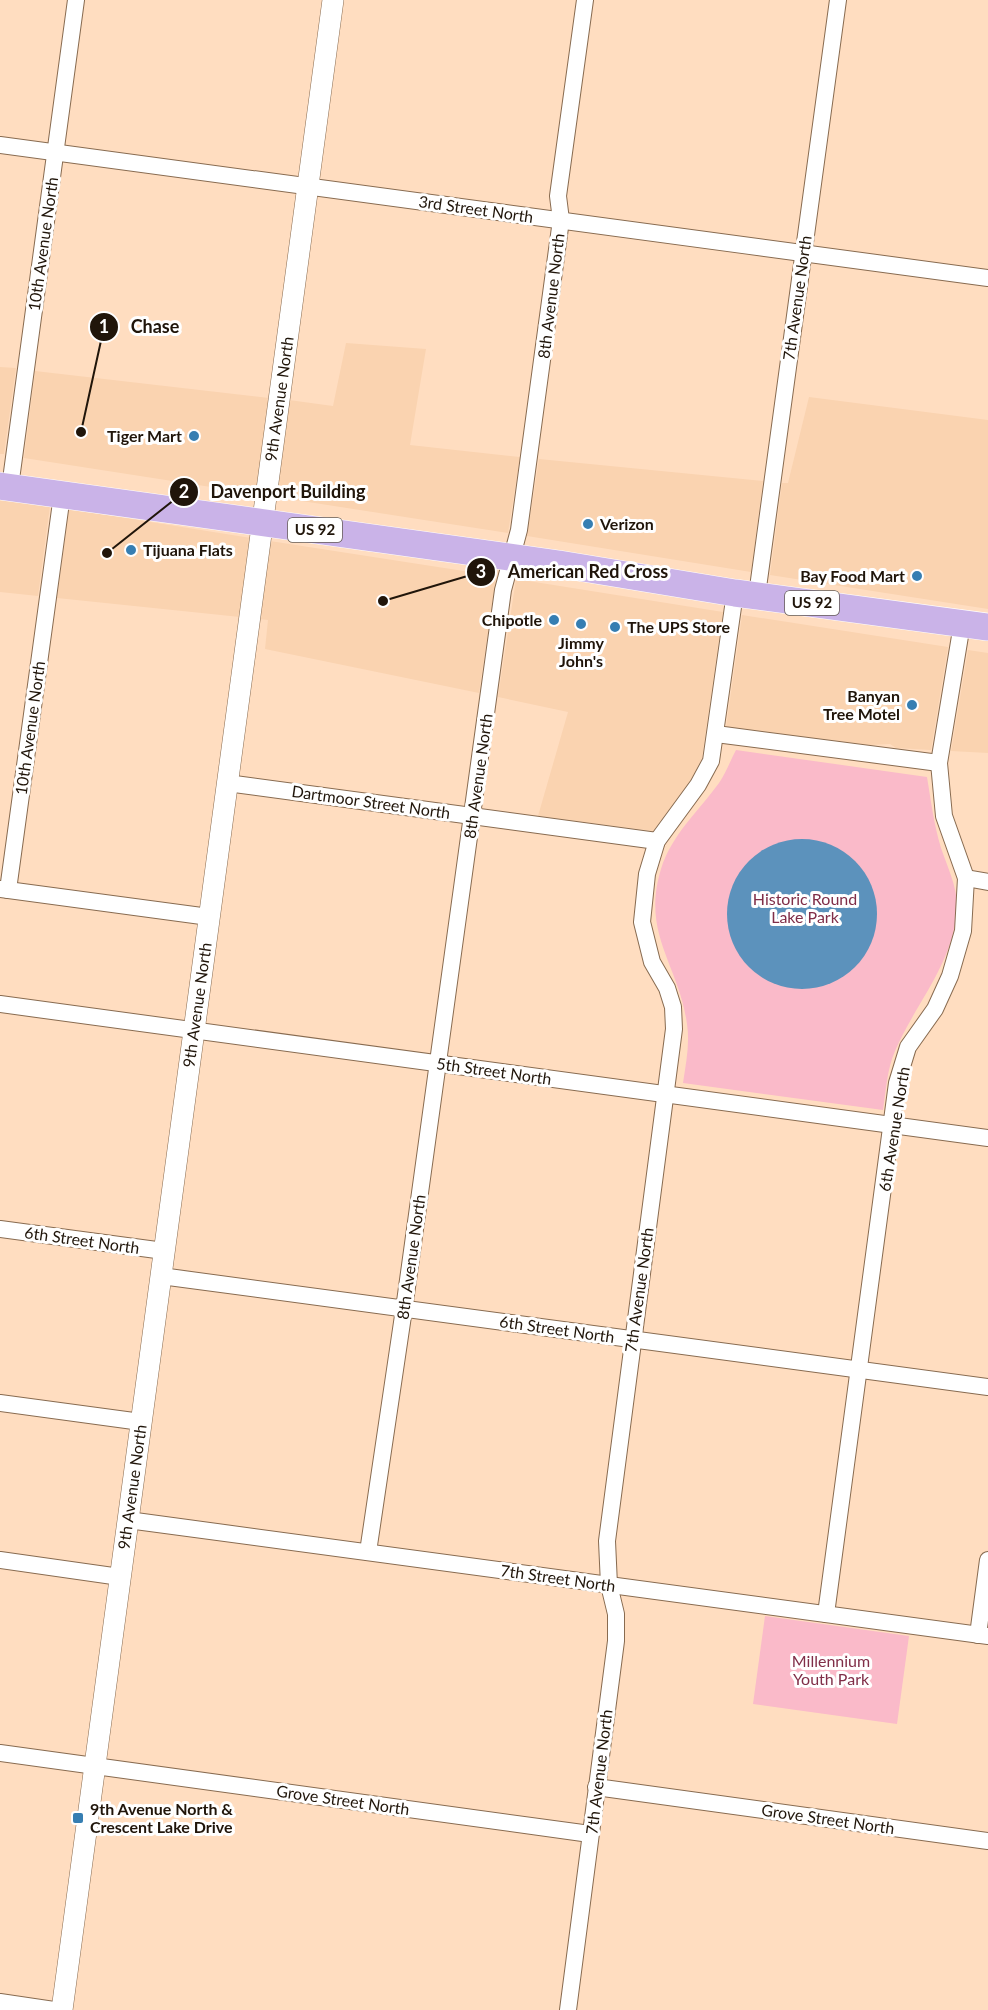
<svg xmlns="http://www.w3.org/2000/svg" width="988" height="2010" font-family="Lato,sans-serif">
<style>
.built{fill:#fad3b0}
.green{fill:#fabac9}
.water{fill:#5c92bc}
.lines{fill:none;stroke-linecap:round;stroke-linejoin:round}
.minor-casing{stroke:#886b50;stroke-width:18}
.tertiary-casing{stroke:#886b50;stroke-width:22}
.primary-casing{stroke:#fff;stroke-width:28}
.minor{stroke:#fff;stroke-width:16}
.tertiary{stroke:#fff;stroke-width:21}
.primary{stroke:#cab3e8;stroke-width:27}
.poi-dot{fill:#367eb2;stroke:#fff;stroke-width:2}
.labels{text-anchor:middle;stroke-width:6;stroke-linejoin:round;paint-order:stroke}
.shield{fill:#fff;stroke:#635b54;stroke-width:1.5}
.shield-label{font-size:15px;font-weight:bold;fill:#20150a}
.street-label{font-size:16px;fill:#20150a;stroke:#fff}
.poi-label{font-size:16px;font-weight:bold;fill:#20150a;stroke:#fff;text-anchor:end}
.park-label{font-size:16px;fill:#802e48;stroke:#fff}
.leader{fill:none;stroke:#20150a;stroke-width:2}
.callout-dot{fill:#20150a;stroke:#fff;stroke-width:2}
.mark-label{font-size:18px;text-anchor:middle;font-weight:bold;fill:#fff}
.callout-label{font-size:18px;text-anchor:middle;font-weight:bold;fill:#20150a;stroke:#fff;stroke-width:6;stroke-linejoin:round;paint-order:stroke}
</style>
<rect width="100%" height="100%" fill="#ffddc0"/>
<g class="built">
<path d="M346 343 426 349 410 445 520 457 508 533 276 497 289 400 333 406Z"/>
<path d="M0 367 16 368 4 454H0Z"/>
<path d="M35 371 269 398 256 494 24 458Z"/>
<path d="M809 397 988 420V609L770 575 782 483H788Z"/>
<path d="M539 459 763 481 751 572 527 536Z"/>
<path d="M0 498 50 506 38 596 0 592Z"/>
<path d="M69 509 251 538 240 617 57 598Z"/>
<path d="M270 541 496 576 479 693 265 649 268 620 259 619Z"/>
<path d="M516 579 723 612 702 758 690 781 653 831 538 816 568 712 498 697Z"/>
<path d="M742 615 948 647 931 750 896 748 890 744 870 745 726 727Z"/>
<path d="M968 650 988 653V753L951 751Z"/>
</g>
<g class="green">
<path d="M736 750 927 777C931 801 934 825 941 848 947 866 957 886 957 906 956 960 915 1004 895 1051 887 1069 886 1091 883 1110L683 1083C686 1063 690 1044 687 1024 679 965 641 934 661 869 672 834 698 812 719 783 726 773 730 761 736 750Z"/>
<path d="M765 1616 909 1636 897 1724 753 1704Z"/>
</g>
<circle class="water" cx="802" cy="914" r="75"/>
<g class="lines">
<defs>
<g id="minor">
<path d="M0 145 988 278"/>
<path d="M10 487 76 0"/>
<path d="M757 595 838 0"/>
<path d="M716 734 939 763"/>
<path d="M227 783 657 841"/>
<path d="M966 878 988 882"/>
<path d="M0 889 209 917"/>
<path d="M8 890 62 495"/>
<path d="M0 1004 988 1138"/>
<path d="M0 1229 164 1251"/>
<path d="M161 1276 988 1387"/>
<path d="M0 1403 141 1422"/>
<path d="M128 1520 988 1636"/>
<path d="M368 1552 404 1309 503 590 519 530 561 220 558 196 585 0"/>
<path d="M0 1560 120 1577"/>
<path d="M826 1614 897 1083 908 1047 935 1009 950 976 963 931 966 878 944 816 939 763 962 624"/>
<path d="M978 1635 988 1560"/>
<path d="M0 1753 590 1834"/>
<path d="M596 1787 988 1841"/>
<path d="M0 2002 54 2010"/>
<path d="M568 2010 616 1641V1614L609 1585 607 1541 674 1029 673 1007 667 988 652 962 642 922 647 874 657 841 698 785 711 761 735 593"/>
</g>
<path id="tertiary" d="M62 2010 333 0"/>
<path id="primary" d="M0 486 559 564 735 593 988 627"/>
</defs>
<use href="#minor" class="minor-casing"/>
<use href="#tertiary" class="tertiary-casing"/>
<use href="#primary" class="primary-casing"/>
<use href="#minor" class="minor"/>
<use href="#tertiary" class="tertiary"/>
<use href="#primary" class="primary"/>
</g>
<g class="poi-dot">
<circle cx="194" cy="436" r="6"/>
<circle cx="588" cy="524" r="6"/>
<circle cx="131" cy="550" r="6"/>
<circle cx="917" cy="576" r="6"/>
<circle cx="554" cy="620" r="6"/>
<circle cx="581" cy="624" r="6"/>
<circle cx="615" cy="627" r="6"/>
<circle cx="912" cy="705" r="6"/>
<rect x="72" y="1812" width="12" height="12" rx="3"/>
</g>
<g class="labels">
<g class="shield">
<rect x="288" y="518" width="54" height="24" rx="4.5"/>
<rect x="785" y="591" width="54" height="24" rx="4.5"/>
</g>
<g class="shield-label">
<text x="315" y="535">US 92</text>
<text x="812" y="608">US 92</text>
</g>
<g class="street-label">
<text transform="translate(476 209) rotate(8)" y="6">3rd Street North</text>
<text transform="translate(43 244) rotate(-82)" y="6">10th Avenue North</text>
<text transform="translate(551 296) rotate(-83)" y="6">8th Avenue North</text>
<text transform="translate(797 298) rotate(-82)" y="6">7th Avenue North</text>
<text transform="translate(279 399) rotate(-82)" y="6">9th Avenue North</text>
<text transform="translate(30 728) rotate(-82)" y="6">10th Avenue North</text>
<text transform="translate(478 776) rotate(-82)" y="6">8th Avenue North</text>
<text transform="translate(371 802) rotate(8)" y="6">Dartmoor Street North</text>
<text transform="translate(197 1005) rotate(-82)" y="6">9th Avenue North</text>
<text transform="translate(494 1071) rotate(8)" y="6">5th Street North</text>
<text transform="translate(894 1129) rotate(-81)" y="6">6th Avenue North</text>
<text transform="translate(82 1240) rotate(8)" y="6">6th Street North</text>
<text transform="translate(411 1257) rotate(-82)" y="6">8th Avenue North</text>
<text transform="translate(639 1290) rotate(-82)" y="6">7th Avenue North</text>
<text transform="translate(557 1329) rotate(8)" y="6">6th Street North</text>
<text transform="translate(132 1487) rotate(-82)" y="6">9th Avenue North</text>
<text transform="translate(558 1578) rotate(8)" y="6">7th Street North</text>
<text transform="translate(599 1772) rotate(-83)" y="6">7th Avenue North</text>
<text transform="translate(343 1800) rotate(8)" y="6">Grove Street North</text>
<text transform="translate(828 1819) rotate(8)" y="6">Grove Street North</text>
</g>
<g class="poi-label">
<text x="182" y="442">Tiger Mart</text>
<text x="600" y="530" text-anchor="start">Verizon</text>
<text x="143" y="556" text-anchor="start">Tijuana Flats</text>
<text x="905" y="582">Bay Food Mart</text>
<text x="542" y="626">Chipotle</text>
<text x="627" y="633" text-anchor="start">The UPS Store</text>
<text x="581" y="649" text-anchor="middle">Jimmy<tspan x="581" dy="18">John's</tspan></text>
<text x="900" y="702">Banyan<tspan x="900" dy="18">Tree Motel</tspan></text>
<text x="90" y="1815" text-anchor="start">9th Avenue North &amp;<tspan x="90" dy="18">Crescent Lake Drive</tspan></text>
</g>
<g class="park-label">
<text x="805" y="905">Historic Round<tspan x="805" dy="18">Lake Park</tspan></text>
<text x="831" y="1667">Millennium<tspan x="831" dy="18">Youth Park</tspan></text>
</g>
</g>
<path class="leader" d="M81 432L104 327M107 553L184 492M383 601L481 572"/>
<g class="callout-dot">
<circle cx="81" cy="432" r="6"/>
<circle cx="107" cy="553" r="6"/>
<circle cx="383" cy="601" r="6"/>
<circle cx="104" cy="327" r="15"/>
<circle cx="184" cy="492" r="15"/>
<circle cx="481" cy="572" r="15"/>
</g>
<g class="mark-label">
<text x="104" y="333">1</text>
<text x="184" y="498">2</text>
<text x="481" y="578">3</text>
</g>
<g class="callout-label">
<text x="155" y="333">Chase</text>
<text x="288" y="498">Davenport Building</text>
<text x="588" y="578">American Red Cross</text>
</g>
</svg>
